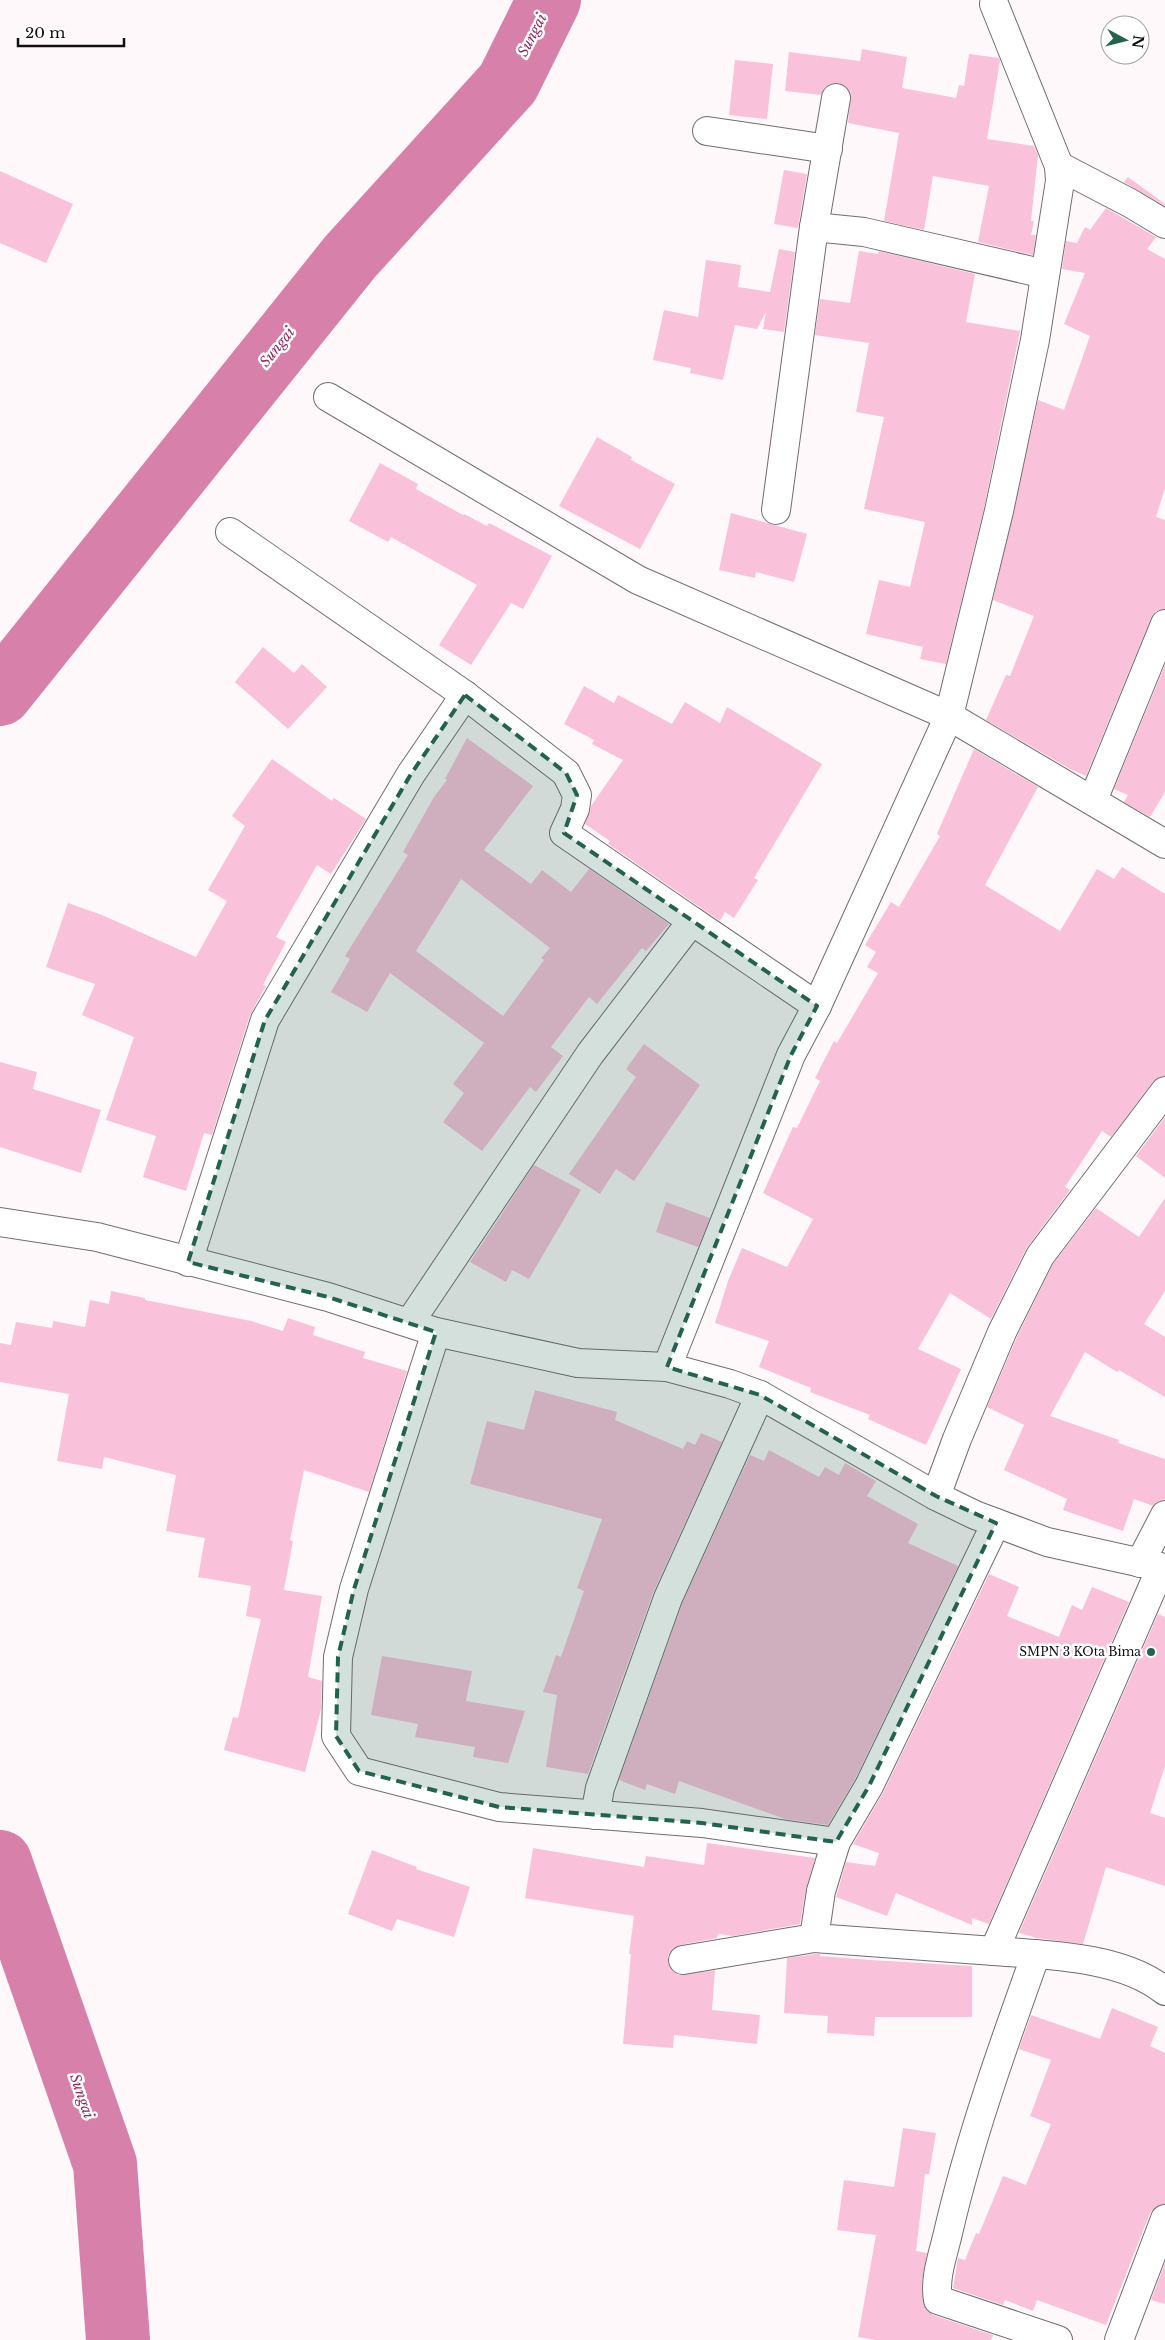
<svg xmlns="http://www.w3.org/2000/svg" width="1165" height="2340" font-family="'Libre Baskerville',serif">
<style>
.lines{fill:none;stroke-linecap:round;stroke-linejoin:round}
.river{stroke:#d780aa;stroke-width:64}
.building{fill:#fac1da;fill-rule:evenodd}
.street-casing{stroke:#756c70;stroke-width:30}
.highway-casing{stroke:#756c70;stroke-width:30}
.street{stroke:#fff;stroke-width:28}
.highway{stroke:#fff;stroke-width:28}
.marked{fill:#23624f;fill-opacity:0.2;stroke:#23624f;stroke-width:4;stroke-dasharray:10 6;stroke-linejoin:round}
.poi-dot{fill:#23624f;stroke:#fff;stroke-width:2}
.labels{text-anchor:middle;stroke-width:5;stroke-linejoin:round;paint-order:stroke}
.poi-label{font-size:12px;fill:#120f10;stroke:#fff;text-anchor:end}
.water-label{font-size:14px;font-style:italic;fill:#8f2861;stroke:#fff}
</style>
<rect width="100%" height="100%" fill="#fef8fa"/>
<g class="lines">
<g class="river">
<path d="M0 694 350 257 508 83 549 0"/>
<path d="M0 1862 105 2164 118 2340"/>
</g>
</g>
<g class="building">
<path d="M862 49 907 57 902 88 956 98 959 85 964 86 969 54 999 58 1000 61 987 139 1034 146 1038 155 1031 221H1034L1031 235H1036L1033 255 978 242 989 186 933 176 924 230 884 221 899 133 848 123 851 93 846 86 839 83 830 84 824 88 821 95 785 91 789 52 860 61Z"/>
<path d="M735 60 773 64 767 119 729 115Z"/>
<path d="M784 170 807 174 798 228 774 224Z"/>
<path d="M0 171 73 204 46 263 0 243Z"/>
<path d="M1128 177 1165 204V206L1124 182Z"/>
<path d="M1106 208 1156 237 1147 249 1165 259V488L1156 517 1165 520V609L1156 611 1151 618 1086 776 1070 769 986 720 1006 675 1010 676 1034 616 993 600 1038 400 1064 410 1090 336 1064 324 1085 273 1062 269 1066 241 1077 243 1085 227 1090 230Z"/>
<path d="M779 249 795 252 784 332 763 329 766 312 757 329 735 325 723 380 690 373 691 368 653 360 664 310 698 317 706 260 741 265 738 287 770 292Z"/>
<path d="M859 251 878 254 879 251 975 274 966 322 1020 331 984 508 946 664 920 659 923 647 866 634 879 580 910 587 925 522 864 509 884 417 856 412 869 343 815 335 820 299 850 303Z"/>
<path d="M597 437 632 457 631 460 675 484 640 549 559 506Z"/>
<path d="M380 463 418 484 416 489 463 515 464 514 487 526 489 523 552 556 523 609 511 603 471 665 439 645 477 585 391 537 388 542 349 521Z"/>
<path d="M731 513 807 534 794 582 756 572 755 578 719 570Z"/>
<path d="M263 647 294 673 302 664 327 687 288 729 235 682Z"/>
<path d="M1165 665V792L1150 817 1124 802 1128 795 1114 789Z"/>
<path d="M584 686 614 703 618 695 672 724 685 702 720 723 727 707 822 764 754 878 758 880 734 918 725 912 720 921 608 844 610 841 585 824 591 806 623 760 592 744 594 740 564 724Z"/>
<path d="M467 738 533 786 484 850 531 884 542 870 571 892 589 869 669 924 646 951 642 948 597 1004 589 997 551 1047 563 1056 536 1092 530 1087 482 1151 443 1122 464 1093 453 1084 484 1043 390 973 367 1012 331 992 350 959 345 956 408 855 403 852 434 797 447 780 445 779ZM461 879 550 948 541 958 544 960 503 1016 416 951Z"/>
<path d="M974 749 1038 787 985 885 1060 931 1097 869 1114 879 1122 867 1165 894V1076L1159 1077 1153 1082 1111 1137 1102 1131 1065 1187 1070 1190 1026 1249 991 1319 950 1293 918 1349 961 1369 926 1445 868 1419 870 1415 810 1392 811 1388 759 1367 769 1341 715 1323 728 1281 742 1248 787 1267 813 1219 763 1193 793 1127 797 1128 820 1081 815 1078 834 1041 837 1043 878 973 867 967 876 952 865 945 891 902 899 907 940 836 937 834Z"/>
<path d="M272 759 332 801 334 798 366 819 331 874 317 865 276 937 286 942 263 985 266 986 250 1015 212 1135 204 1133 186 1191 143 1177 156 1136 106 1120 134 1037 82 1015 95 984 46 967 68 903 102 915 196 957 227 901 208 890 245 826 232 816Z"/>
<path d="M644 1044 700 1085 634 1181 616 1169 600 1194 569 1174 636 1077 626 1069Z"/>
<path d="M0 1062 37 1072 33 1089 101 1110 81 1173 0 1147Z"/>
<path d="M1165 1117V1178L1136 1156Z"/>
<path d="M534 1165 581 1190 529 1279 512 1270 506 1282 470 1262Z"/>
<path d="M1165 1198V1291L1144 1324 1165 1337V1397L1119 1370 1117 1372 1085 1352 1050 1416 1119 1440 1118 1443 1165 1459V1499L1157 1502 1153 1506 1134 1499 1123 1531 1063 1510 1067 1499 1004 1470 1024 1425 987 1407 1016 1339 1053 1264 1096 1208 1139 1237Z"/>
<path d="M666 1202 710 1218 698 1247 656 1232Z"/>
<path d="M111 1291 145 1298V1300L251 1321 283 1331 288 1318 315 1327 313 1335 365 1352 363 1358 407 1371 369 1492 304 1470 290 1540 293 1541 284 1590 322 1596 308 1677 322 1681 321 1709 305 1772 224 1750 233 1717 238 1718 261 1619 246 1616 251 1586 198 1577 205 1538 166 1531 176 1475 104 1457 102 1469 57 1461 69 1394 0 1382V1343L11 1345 16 1322 52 1328 53 1321 85 1327 90 1300 109 1304Z"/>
<path d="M535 1390 617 1412 615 1420 683 1449 687 1441 695 1445 701 1433 722 1442 653 1593 588 1774 546 1767 557 1695 543 1692 556 1655 561 1657 584 1591 577 1588 602 1519 470 1484 487 1421 524 1430Z"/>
<path d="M769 1450 819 1477 825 1467 839 1475 845 1463 876 1481 867 1496 918 1524 908 1543 958 1566 855 1779 828 1825 785 1819 679 1781 675 1794 647 1784 645 1790 619 1780 682 1604 750 1455 764 1461Z"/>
<path d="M989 1574 1019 1587 1007 1616 1059 1637 1072 1605 1082 1610 1092 1587 1129 1602 989 1924 972 1918V1925L896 1893 887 1916 836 1897 846 1862 875 1866 879 1853 853 1844 883 1793Z"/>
<path d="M1158 1614 1165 1617V1766L1150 1813 1165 1818V1886L1106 1867 1083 1944 1037 1938 1019 1933Z"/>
<path d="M382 1656 472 1671 466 1701 525 1711 508 1763 473 1757 475 1747 415 1737 418 1724 371 1715Z"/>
<path d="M707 1843 815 1858 806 1889 800 1924 733 1936 718 1934 717 1938 680 1945 673 1948 668 1955V1962L671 1970 678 1975 715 1970 712 2010 760 2015 757 2044 674 2035 673 2048 623 2044 631 1954H629L634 1916 525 1898 533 1848 644 1867 646 1856 704 1865Z"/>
<path d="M372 1850 417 1867 416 1869 470 1887 454 1937 397 1919 392 1931 348 1914Z"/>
<path d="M815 1954H820V1956L871 1960 972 1966V2017H875L874 2036 827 2033 828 2016 784 2013 787 1958Z"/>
<path d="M1112 2008 1158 2027 1150 2046 1165 2053V2204L1156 2207 1150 2213 1106 2325 1037 2300 1033 2311 1005 2300 1003 2305 953 2288 958 2258 965 2260 976 2233 979 2234 1003 2176 1026 2185 1051 2124 1030 2116 1051 2060 1019 2049 1031 2015 1100 2039Z"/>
<path d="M903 2128 936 2133 929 2174H925L916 2251 927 2253 922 2282 923 2302 926 2310 933 2315 993 2335 991 2340H876L858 2337 876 2235 837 2230 844 2180 894 2187Z"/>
<path d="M1165 2263V2304L1151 2300Z"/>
</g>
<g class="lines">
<defs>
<g id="street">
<path d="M994 4 1059 166 1060 181 1035 340 999 511 949 716 1165 844"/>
<path d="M707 131 828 149"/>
<path d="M1059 166 1130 203 1165 224"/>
<path d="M814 227 836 98"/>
<path d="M328 397 638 580 949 716 817 1006"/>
<path d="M776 510 814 227 864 232 1045 274"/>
<path d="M230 532 465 695 566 773 577 795 575 809 564 833 692 921"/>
<path d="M1093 800 1165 624"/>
<path d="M188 1262 265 1020 411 774 465 695"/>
<path d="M410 1322 590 1054 692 921 817 1006 791 1055 667 1367"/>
<path d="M436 1332 354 1589 338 1657 336 1736 359 1771 499 1807 702 1823 836 1842"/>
<path d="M936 1496 957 1439 1002 1332 1040 1256 1165 1091"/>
<path d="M1140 1563 1165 1515"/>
<path d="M1161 1568 994 1951C1047 1955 1122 1956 1165 1991"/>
<path d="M595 1815 600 1788 668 1598 760 1395"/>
<path d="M994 1951 814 1938 821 1891 836 1842 869 1786 996 1523"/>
<path d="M1036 1954C1003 2046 970 2138 948 2233 943 2255 934 2278 938 2300L1058 2340"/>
<path d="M683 1960 814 1938"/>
<path d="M1119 2340 1165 2219"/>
</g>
<path id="highway" d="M0 1222 97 1237 328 1297 436 1332 578 1363 667 1367 730 1384 760 1395 936 1496 975 1515 1047 1542 1165 1568"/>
</defs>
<use href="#street" class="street-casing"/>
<use href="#highway" class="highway-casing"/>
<use href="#street" class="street"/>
<use href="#highway" class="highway"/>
</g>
<path class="marked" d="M465 695 566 773 577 795 564 833 817 1006 791 1055 667 1367 760 1395 936 1496 996 1523 869 1786 836 1842 702 1823 499 1807 359 1771 336 1736 338 1657 354 1589 436 1332 328 1297 188 1262 265 1020 411 774Z"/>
<circle class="poi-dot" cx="1151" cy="1652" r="5"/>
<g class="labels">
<g class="poi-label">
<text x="1141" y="1656">SMPN 3 KOta Bima</text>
</g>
<g class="water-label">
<text transform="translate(532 35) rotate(-63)" y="5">Sungai</text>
<text transform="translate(277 347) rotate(-51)" y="5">Sungai</text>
<text transform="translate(82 2096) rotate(71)" y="5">Sungai</text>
</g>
</g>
<g transform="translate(1125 40) rotate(97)"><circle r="24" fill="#ffffff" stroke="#a09f9f"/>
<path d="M0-4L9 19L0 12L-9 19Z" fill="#23624f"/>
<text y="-8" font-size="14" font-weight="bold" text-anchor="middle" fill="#120f10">N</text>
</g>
<path d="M18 38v8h106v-8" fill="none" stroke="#120f10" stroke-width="2.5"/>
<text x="25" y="38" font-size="15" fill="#120f10" stroke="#ffffff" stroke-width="4" paint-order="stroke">20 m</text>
</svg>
